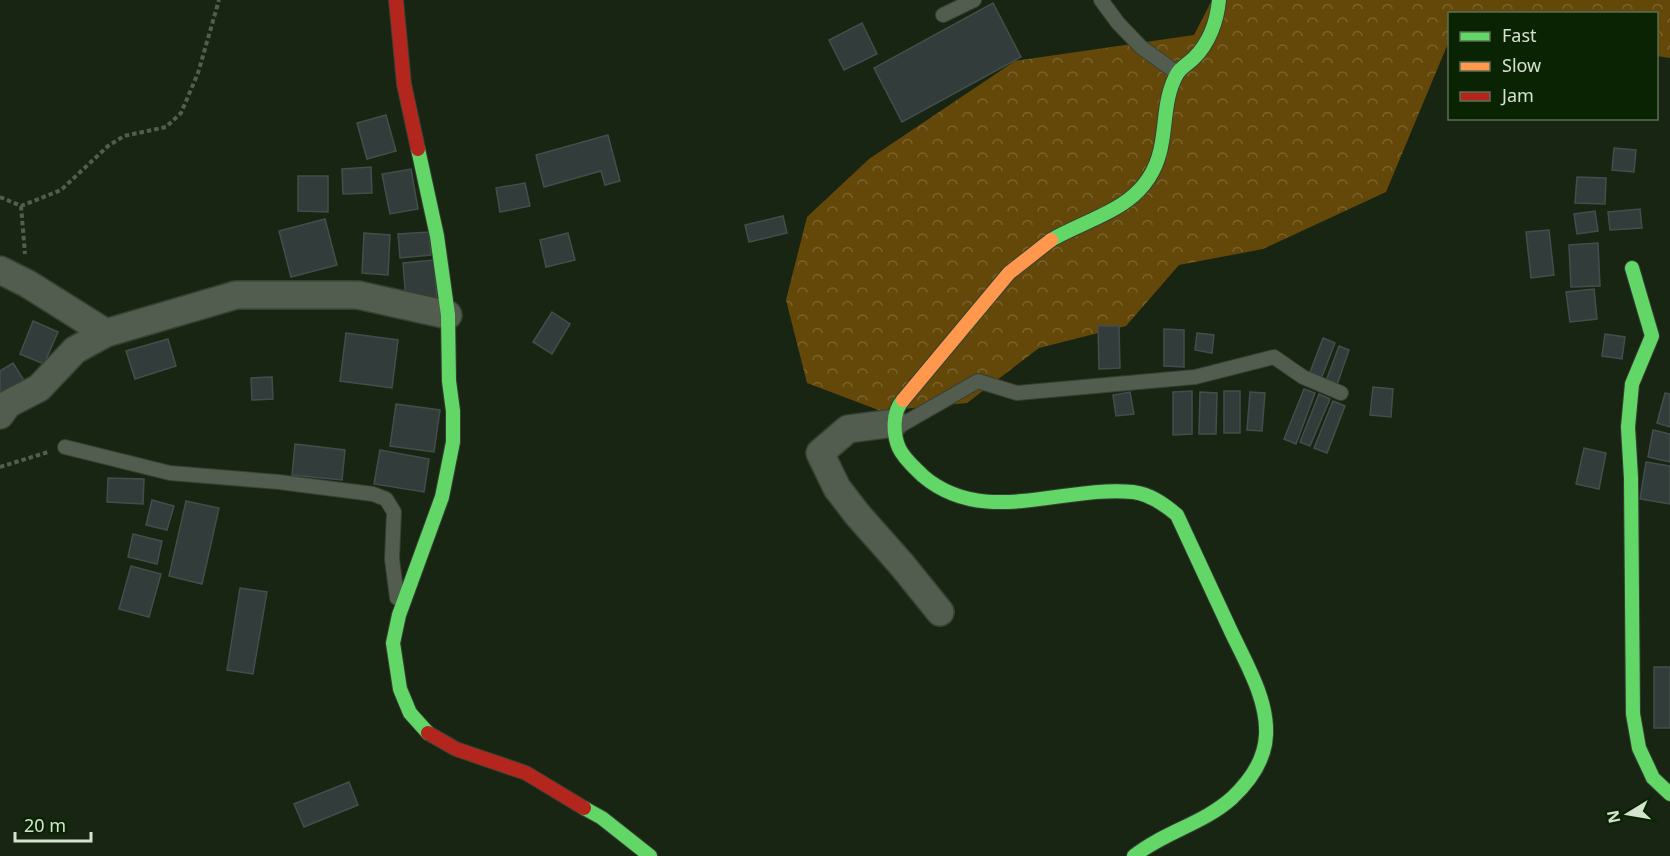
<svg xmlns="http://www.w3.org/2000/svg" width="1670" height="856" font-family="'Noto Sans',sans-serif">
<style>
.forest{fill:url(#forest-crowns)}
.building{fill:#323d3b;stroke:#434e4b;stroke-width:1.5}
.lines{fill:none;stroke-linecap:round;stroke-linejoin:round}
.lane-casing{stroke:#364133;stroke-width:16}
.street-casing{stroke:#364133;stroke-width:30}
.fast-casing{stroke:#364133;stroke-width:16}
.slow-casing{stroke:#364133;stroke-width:16}
.jam-casing{stroke:#364133;stroke-width:16}
.path{stroke:#545c4f;stroke-width:4;stroke-dasharray:4.5 3;stroke-linecap:butt}
.lane{stroke:#535d4f;stroke-width:14}
.street{stroke:#535d4f;stroke-width:27}
.fast{stroke:#63d668;stroke-width:14}
.slow{stroke:#ff974d;stroke-width:14}
.jam{stroke:#b3261e;stroke-width:14}
</style>
<defs>
<pattern id="forest-crowns" width="20" height="18" patternUnits="userSpaceOnUse" patternTransform="scale(1.5)"><rect width="20" height="18" fill="#64480a"/><path d="M2 6a3 3 0 1 1 6 0M12 15a3 3 0 1 1 6 0" fill="none" stroke="#79622c"/></pattern>
</defs>
<rect width="100%" height="100%" fill="#182513"/>
<path class="forest" d="M1212 0H1670V58L1657 56 1656 14H1450L1449 41 1386 192 1263 249 1179 265 1126 326 1039 348 967 403 881 411 807 383 786 300 807 217 869 159 1015 61 1194 35Z"/>
<g class="building">
<path d="M993 3 1021 57 902 122 874 68Z"/>
<path d="M862 23 877 54 844 70 829 40Z"/>
<path d="M386 115 396 151 367 159 357 123Z"/>
<path d="M608 135 620 181 605 185 601 171 544 187 536 155Z"/>
<path d="M1614 148 1636 150 1634 172 1612 170Z"/>
<path d="M371 167 372 193 343 194 342 169Z"/>
<path d="M411 169 418 209 390 214 382 174Z"/>
<path d="M298 176H328V212L298 211Z"/>
<path d="M1577 177 1606 178 1605 204 1575 203Z"/>
<path d="M525 183 530 206 500 212 496 188Z"/>
<path d="M1640 209 1642 228 1610 230 1608 212Z"/>
<path d="M1595 211 1598 231 1577 234 1574 214Z"/>
<path d="M783 216 787 233 749 242 745 225Z"/>
<path d="M325 219 337 265 291 277 279 231Z"/>
<path d="M1549 230 1554 275 1531 278 1526 232Z"/>
<path d="M429 232 431 255 400 258 398 234Z"/>
<path d="M364 233 390 235 388 275 362 273Z"/>
<path d="M568 233 575 260 546 267 540 240Z"/>
<path d="M1598 243 1600 286 1571 287 1569 245Z"/>
<path d="M434 260 437 298 406 301 403 263Z"/>
<path d="M1594 289 1597 319 1570 322 1566 292Z"/>
<path d="M552 312 570 324 552 354 533 342Z"/>
<path d="M33 321 58 332 44 364 20 354Z"/>
<path d="M1098 326H1119L1120 368 1099 369Z"/>
<path d="M1164 329 1184 330V367L1164 366Z"/>
<path d="M346 333 398 340 392 388 340 381Z"/>
<path d="M1197 333 1214 335 1212 353 1195 350Z"/>
<path d="M1605 334 1625 337 1622 359 1602 356Z"/>
<path d="M1323 338 1335 343 1321 379 1309 375Z"/>
<path d="M168 339 176 366 135 379 126 351Z"/>
<path d="M1339 346 1349 350 1337 385 1326 381Z"/>
<path d="M13 363 25 382 0 398V371Z"/>
<path d="M272 377 273 399 252 400 251 378Z"/>
<path d="M1373 387 1393 389 1391 417 1370 415Z"/>
<path d="M1304 389 1315 393 1296 444 1284 439Z"/>
<path d="M1192 391V434L1173 435V392Z"/>
<rect x="1224" y="391" width="16" height="42"/>
<path d="M1130 392 1134 414 1116 416 1113 395Z"/>
<path d="M1200 392 1217 393 1216 434H1199Z"/>
<path d="M1250 392 1265 393 1262 431 1247 430Z"/>
<path d="M1665 393 1670 394V427L1657 423Z"/>
<path d="M1319 394 1330 399 1310 446 1300 442Z"/>
<path d="M1333 401 1345 406 1327 453 1314 448Z"/>
<path d="M396 404 440 410 434 452 390 446Z"/>
<path d="M1653 430 1670 434V462L1648 457Z"/>
<path d="M295 444 345 450 342 480 292 475Z"/>
<path d="M1584 448 1606 453 1599 489 1576 484Z"/>
<path d="M380 450 429 459 424 492 374 484Z"/>
<path d="M1646 462 1670 466V504L1640 499Z"/>
<path d="M108 478 144 479 143 504 107 502Z"/>
<path d="M152 500 174 506 167 530 146 525Z"/>
<path d="M186 501 219 508 202 584 169 576Z"/>
<path d="M133 534 162 541 157 564 128 557Z"/>
<path d="M131 566 161 574 149 617 119 609Z"/>
<path d="M240 588 267 592 253 674 227 670Z"/>
<rect x="1654" y="667" width="16" height="61"/>
<path d="M349 782 358 805 304 827 294 804Z"/>
</g>
<g class="lines">
<defs>
<g id="lane">
<path d="M1101 0 1118 23 1141 47 1177 73"/>
<path d="M943 15 974 0"/>
<path d="M896 428 978 381 1017 393 1195 377 1274 357 1303 377 1341 393"/>
<path d="M65 447 170 473 279 482 373 494 386 499 394 512 392 559 397 598"/>
</g>
<g id="street">
<path d="M0 270 28 284 106 333"/>
<path d="M0 415 8 404 39 388 75 350 106 333 236 295H358L448 315"/>
<path d="M894 423 848 429 820 453 837 488 857 514 902 565 940 612"/>
</g>
<g id="fast">
<path d="M418 149 437 236 448 315 449 381 453 411V442L442 497 399 615 393 643 400 689 410 713 428 733"/>
<path d="M1051 240C1099 213 1152 206 1162 142 1166 119 1165 95 1177 74 1181 67 1188 64 1194 58 1209 43 1217 21 1219 0"/>
<path d="M1632 268 1652 336 1632 384 1628 427 1631 478 1633 714 1639 748 1653 778 1670 794"/>
<path d="M903 400C892 412 893 434 899 448 904 459 914 467 923 476 984 528 1062 485 1133 492 1150 494 1164 504 1177 515 1194 552 1212 590 1229 627 1244 660 1268 698 1266 735 1265 760 1250 781 1232 798 1203 824 1164 832 1134 856"/>
<path d="M584 808 602 818 650 856"/>
</g>
<path id="slow" d="M903 400 1009 273 1051 240"/>
<g id="jam">
<path d="M396 0 404 84 418 149"/>
<path d="M428 733 456 749 526 773 584 808"/>
</g>
</defs>
<use href="#lane" class="lane-casing"/>
<use href="#street" class="street-casing"/>
<use href="#fast" class="fast-casing"/>
<use href="#slow" class="slow-casing"/>
<use href="#jam" class="jam-casing"/>
<g class="path">
<path d="M0 197 21 206 61 190 108 146 124 136 166 127 181 113 198 73 219 0"/>
<path d="M21 206 25 254"/>
<path d="M0 467 48 452"/>
</g>
<use href="#lane" class="lane"/>
<use href="#street" class="street"/>
<use href="#fast" class="fast"/>
<use href="#slow" class="slow"/>
<use href="#jam" class="jam"/>
</g>
<rect x="1448" y="12" width="210" height="108" fill="#0a2302" stroke="#5a7054" stroke-width="1.5"/>
<rect x="1460" y="32" width="30" height="9" fill="#63d668" stroke="#5a7054" stroke-width="1.5"/>
<text x="1502" y="42" font-size="18" fill="#d3e3ce">Fast</text>
<rect x="1460" y="62" width="30" height="9" fill="#ff974d" stroke="#5a7054" stroke-width="1.5"/>
<text x="1502" y="72" font-size="18" fill="#d3e3ce">Slow</text>
<rect x="1460" y="92" width="30" height="9" fill="#b3261e" stroke="#5a7054" stroke-width="1.5"/>
<text x="1502" y="102" font-size="18" fill="#d3e3ce">Jam</text>
<g transform="translate(1628 814) rotate(259)" stroke="#0a2302" stroke-width="4.5" paint-order="stroke">
<path d="M0-4.5L10 22L0 15L-10 22Z" fill="#d3e3ce"/>
<text y="-9" font-size="16" font-weight="bold" text-anchor="middle" fill="#d3e3ce">N</text>
</g>
<path d="M15 832v9h76v-9" fill="none" stroke="#d3e3ce" stroke-width="3"/>
<text x="24" y="832" font-size="18" fill="#d3e3ce" stroke="#0a2302" stroke-width="4.5" paint-order="stroke">20 m</text>
</svg>
